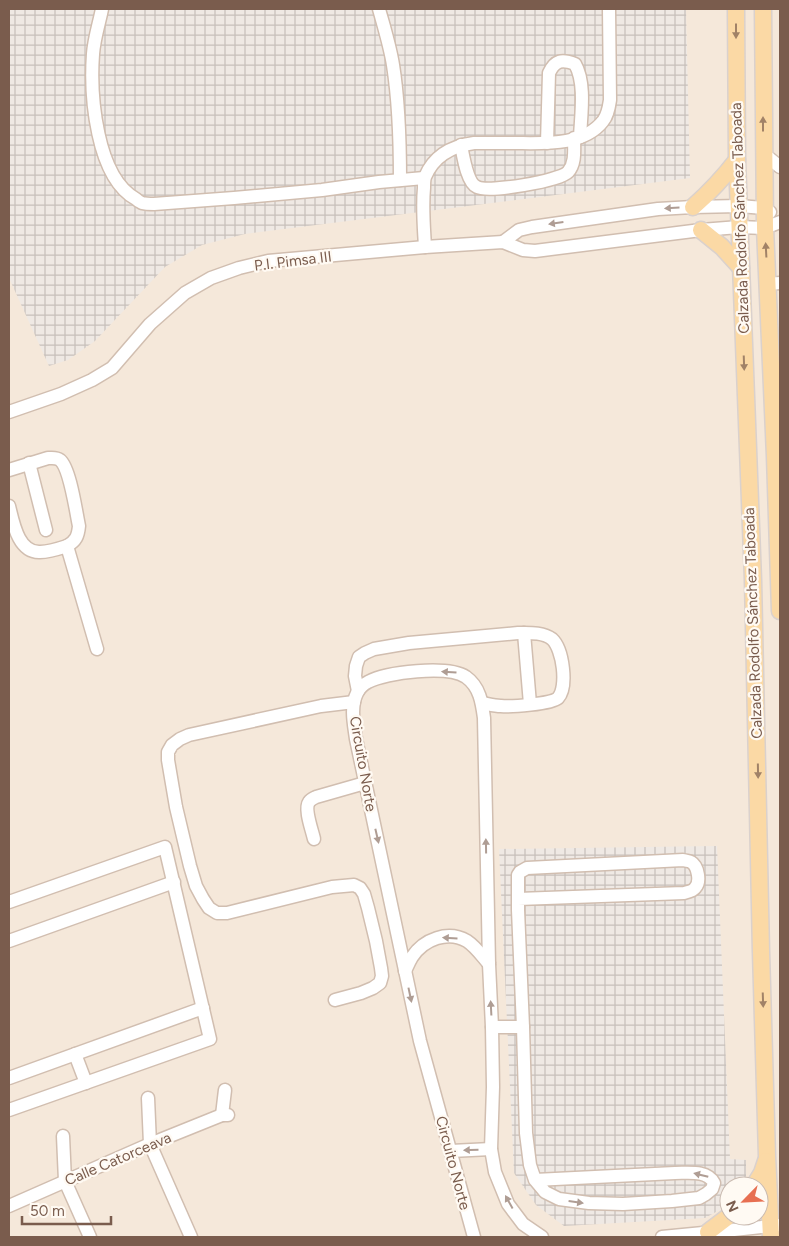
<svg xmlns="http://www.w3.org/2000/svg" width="789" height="1246" font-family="Figtree,sans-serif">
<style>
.residential{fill:#f5e8da;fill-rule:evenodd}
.industrial{fill:url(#industrial-grid)}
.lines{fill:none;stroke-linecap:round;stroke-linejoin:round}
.minor-casing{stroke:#d1beb0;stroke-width:15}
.major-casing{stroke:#dad1cd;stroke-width:19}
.minor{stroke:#fff;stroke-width:12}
.major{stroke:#fbd9a5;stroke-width:16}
.oneway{fill:#a18267}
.oneway2{fill:#af9d94}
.labels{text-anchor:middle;stroke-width:4.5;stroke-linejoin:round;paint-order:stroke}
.street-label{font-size:15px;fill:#7a5c4d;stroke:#fffaf3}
</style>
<defs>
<pattern id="industrial-grid" width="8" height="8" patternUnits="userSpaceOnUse" patternTransform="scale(1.25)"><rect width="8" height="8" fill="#efe9e4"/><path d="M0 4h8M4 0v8" fill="none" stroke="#c7c0bb"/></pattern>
</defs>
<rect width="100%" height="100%" fill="#fdf6ec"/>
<path class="residential" d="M9 9H780V1237H9ZM729 1186H759V1216H729Z"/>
<g class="industrial">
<path d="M9 9H686L690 178 245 234 202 245 165 267 95 341 68 360 49 366 9 278Z"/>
<path d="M717 846 730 1159 746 1160V1179L742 1186H729V1203L725 1207 705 1218 564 1226 536 1205 514 1173 499 849Z"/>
</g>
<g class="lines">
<defs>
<g id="minor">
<path d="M102 9C99 24 94 39 93 54 90 95 96 177 136 199 138 201 140 202 142 203 146 204 150 204 154 204L234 198 322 190 379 182 424 178"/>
<path d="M379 9C384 27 390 46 393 65 399 103 400 142 400 180"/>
<path d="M547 143 549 73C555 60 562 59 575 64 586 83 581 115 580 137"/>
<path d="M461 145C463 155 467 183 477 187 489 193 559 181 568 172 576 163 574 150 574 138"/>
<path d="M763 153 780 167"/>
<path d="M503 242 519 230 532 227 658 209 693 207 739 206 764 208 770 212"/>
<path d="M425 247C424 228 422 208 424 188 424 185 424 180 425 177 434 155 452 146 474 143 487 143 500 143 512 143 541 143 583 147 603 121 608 115 609 107 610 100L609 9"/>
<path d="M767 284 780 283"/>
<path d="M9 412 61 394 92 380 112 368 150 324 185 293 211 278 239 268 268 261 425 247 503 242 523 250 535 251 701 230 739 227 765 228 780 222"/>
<path d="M29 463 46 530"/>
<path d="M9 470 48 458C52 458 56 457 60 460 70 468 76 512 79 526 78 536 76 541 67 546"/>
<path d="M9 506C13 522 18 553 40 552 49 552 58 549 67 546L97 649"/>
<path d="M524 633 530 704"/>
<path d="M358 691 355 676 356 666 359 657 365 653 374 649 409 643 518 633C529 633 543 632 552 639 563 649 568 687 558 698 551 704 511 707 501 706 494 706 488 704 482 703"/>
<path d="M314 839C312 830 304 809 309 802 311 799 314 798 316 797L365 783"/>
<path d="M518 899 684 893C688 892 693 891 695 888 701 882 698 866 691 862 689 861 686 861 683 860L527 868 520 872 518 875V910L523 1027"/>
<path d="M9 902 165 847 210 1039 9 1110"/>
<path d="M9 941 174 882"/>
<path d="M405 971C407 967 409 962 412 957 424 939 448 930 467 941 476 947 482 956 489 964"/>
<path d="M335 1000 361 993 373 988 380 983 382 976 381 968 376 941 368 908 364 894 360 888 354 885 332 887 227 913H217L209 908 203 899 196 886 190 866 176 807 168 760V752L172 745 180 739 189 735 321 706 354 702"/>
<path d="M492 1027H523L526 1133 530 1165 535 1180 545 1192 559 1199 589 1203 623 1204 672 1201 699 1198 706 1194 712 1189 714 1183C707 1170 689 1173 675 1173L535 1180"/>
<path d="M75 1054 86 1083"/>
<path d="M9 1078 203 1008"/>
<path d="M148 1098 150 1144 191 1237"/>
<path d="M222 1115 225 1090"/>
<path d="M63 1136 65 1181 90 1237"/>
<path d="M451 1151 491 1149"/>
<path d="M9 1206 150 1144 222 1115H228"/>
<path d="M474 1237 420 1041 356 739C354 724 350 707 357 693 359 689 364 684 368 682 386 672 448 665 466 677 480 687 482 703 484 718L489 964 492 1027 493 1087 491 1149 495 1172 508 1204 523 1224 542 1237"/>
<path d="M662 1237 734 1230 780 1225"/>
</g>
<g id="major">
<path d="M736 9 737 160 753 580 761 952 767 1156 771 1237"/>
<path d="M763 9 765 228 775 456 780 611"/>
<path d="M693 207C710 192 723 178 737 160"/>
<path d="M701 230 722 247 741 268"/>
<path d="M754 1186 762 1173 766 1161"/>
<path d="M708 1232 729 1216"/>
</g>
</defs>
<use href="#minor" class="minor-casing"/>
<use href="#major" class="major-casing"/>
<use href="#minor" class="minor"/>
<use href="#major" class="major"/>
</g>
<defs><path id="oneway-solid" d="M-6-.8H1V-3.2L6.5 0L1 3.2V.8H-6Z" transform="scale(1.25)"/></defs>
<g class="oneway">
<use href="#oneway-solid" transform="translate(736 31) rotate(90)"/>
<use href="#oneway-solid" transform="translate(763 124) rotate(-90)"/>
<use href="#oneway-solid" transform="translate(766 250) rotate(-93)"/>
<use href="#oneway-solid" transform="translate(744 363) rotate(88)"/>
<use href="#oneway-solid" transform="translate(758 771) rotate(89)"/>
<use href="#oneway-solid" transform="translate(763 1000) rotate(88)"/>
</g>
<g class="oneway2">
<use href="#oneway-solid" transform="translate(672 208) rotate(177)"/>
<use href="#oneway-solid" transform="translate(556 223) rotate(172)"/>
<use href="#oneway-solid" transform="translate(449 672) rotate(-176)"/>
<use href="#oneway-solid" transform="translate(377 836) rotate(77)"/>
<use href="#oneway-solid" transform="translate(486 846) rotate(-91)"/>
<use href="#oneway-solid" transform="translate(450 938) rotate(-177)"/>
<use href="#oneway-solid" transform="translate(410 995) rotate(78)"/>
<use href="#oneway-solid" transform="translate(491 1008) rotate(-93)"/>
<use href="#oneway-solid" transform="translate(471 1150) rotate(178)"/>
<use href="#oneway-solid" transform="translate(701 1175) rotate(-166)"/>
<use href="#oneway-solid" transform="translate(509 1202) rotate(-119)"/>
<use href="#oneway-solid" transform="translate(576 1202) rotate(8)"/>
</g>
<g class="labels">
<g class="street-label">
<text transform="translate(740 218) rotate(-92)" y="5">Calzada Rodolfo Sánchez Taboada</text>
<text transform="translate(293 261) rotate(-7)" y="5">P.I. Pimsa III</text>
<text transform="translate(753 623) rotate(-92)" y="5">Calzada Rodolfo Sánchez Taboada</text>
<text transform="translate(363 764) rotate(80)" y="5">Circuito Norte</text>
<text transform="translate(118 1159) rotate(-23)" y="5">Calle Catorceava</text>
<text transform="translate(453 1163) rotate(75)" y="5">Circuito Norte</text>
</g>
</g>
<rect width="789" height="1246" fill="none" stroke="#7a5c4d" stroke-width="20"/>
<g transform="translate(744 1201) rotate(246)"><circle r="24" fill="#fffaf3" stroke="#cabbb1"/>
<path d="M0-4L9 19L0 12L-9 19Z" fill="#e76f51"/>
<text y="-8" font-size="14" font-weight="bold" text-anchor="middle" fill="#7a5c4d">N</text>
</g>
<path d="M22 1216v8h89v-8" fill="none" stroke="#7a5c4d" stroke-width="2.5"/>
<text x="30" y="1216" font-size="15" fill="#7a5c4d" stroke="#fffaf3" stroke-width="4" paint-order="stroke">50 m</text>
</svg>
